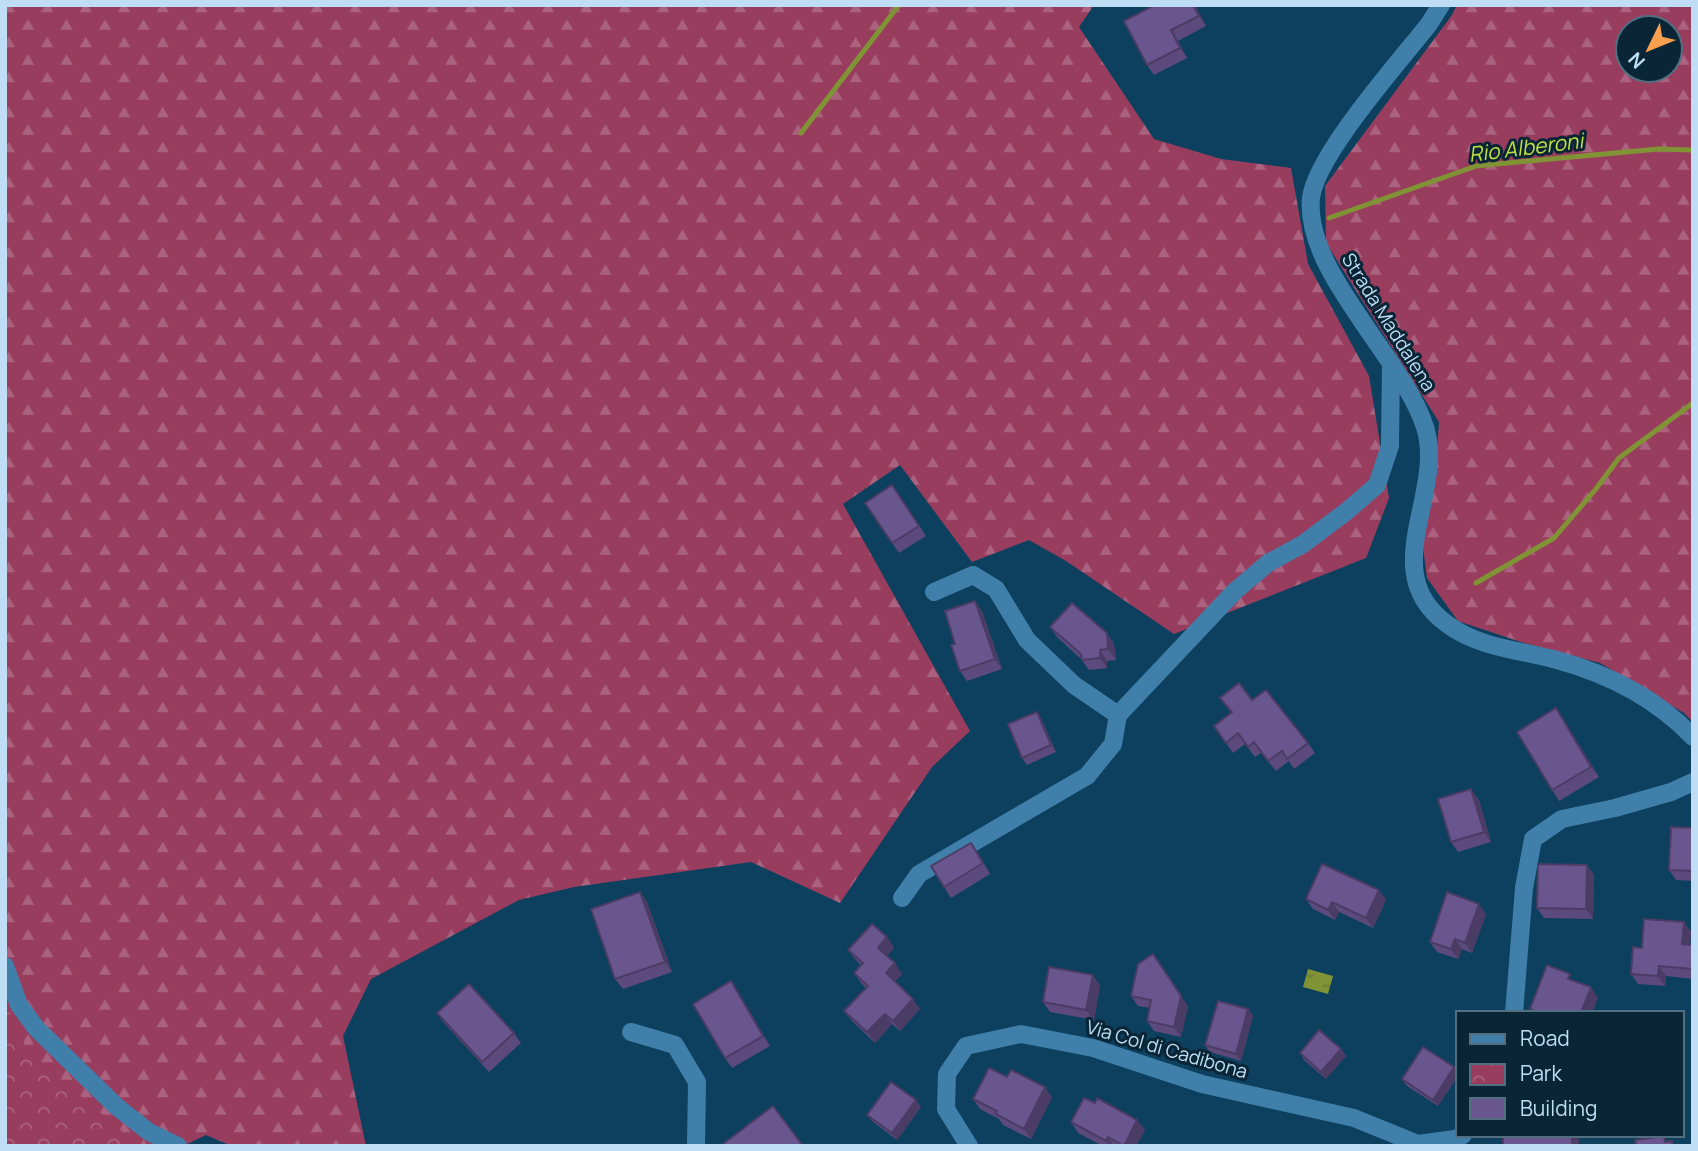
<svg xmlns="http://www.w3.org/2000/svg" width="1698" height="1151" font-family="Manrope,sans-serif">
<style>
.forest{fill:url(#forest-firs);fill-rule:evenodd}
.park{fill:url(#park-crowns)}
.water{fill:url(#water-ripples)}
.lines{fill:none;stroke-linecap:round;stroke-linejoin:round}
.stream{stroke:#809335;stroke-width:5}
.minor{stroke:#407fa9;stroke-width:18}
.tertiary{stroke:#407fa9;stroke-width:18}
.wall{fill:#5b4a7b}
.shaded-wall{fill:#4a3c64}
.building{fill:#6a568f;stroke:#4a3c64;stroke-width:2}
.labels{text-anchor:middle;stroke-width:6;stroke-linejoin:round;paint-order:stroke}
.street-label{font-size:19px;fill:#bfdef5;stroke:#0a2536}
.water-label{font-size:21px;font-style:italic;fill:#c2e03f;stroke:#0a2536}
</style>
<defs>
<pattern id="forest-firs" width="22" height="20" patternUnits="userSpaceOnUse" patternTransform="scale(1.75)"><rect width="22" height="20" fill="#993d5f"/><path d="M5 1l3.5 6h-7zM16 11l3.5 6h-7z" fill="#aa627e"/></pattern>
<pattern id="park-crowns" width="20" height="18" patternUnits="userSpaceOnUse" patternTransform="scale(1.75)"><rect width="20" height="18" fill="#993d5f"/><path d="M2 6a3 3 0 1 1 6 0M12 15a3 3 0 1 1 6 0" fill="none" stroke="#aa627e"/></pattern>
<pattern id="water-ripples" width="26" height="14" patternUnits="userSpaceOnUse" patternTransform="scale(1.75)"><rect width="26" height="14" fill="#809335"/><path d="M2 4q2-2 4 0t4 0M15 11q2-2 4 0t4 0" fill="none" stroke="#6b7b3b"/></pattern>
</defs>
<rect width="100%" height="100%" fill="#0c405e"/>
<g class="forest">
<path d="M5 5H1094L1079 27 1154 139 1221 159 1291 168 1308 264 1369 376 1389 498 1366 558 1174 634 1066 561 1029 540 972 562 900 465 843 504 970 731 932 767 840 903 751 862 574 887 519 900 371 979 343 1036 366 1146H232L206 1135 183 1146H5Z"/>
<path d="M1457 5H1693V722L1684 713 1600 663 1524 643 1458 621 1427 578 1422 540 1435 477 1439 422 1326 243 1325 186 1452 15ZM1628 28H1670V70H1628Z"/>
</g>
<path class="park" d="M5 1002 27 1050 139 1146H5Z"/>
<path class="water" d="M1308 969 1333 976 1328 994 1303 987Z"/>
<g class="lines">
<g class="stream">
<path d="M801 133 899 5"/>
<path d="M1329 218 1476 166 1658 149 1693 150"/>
<path d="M1476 583 1554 538 1595 490 1619 458 1693 403"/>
</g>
<g class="minor">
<path d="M934 592 973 575 996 589 1027 640 1074 685 1118 715 1235 591 1268 563 1303 544 1347 511 1377 485 1390 446 1391 364"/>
<path d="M902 898 919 874 1087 776 1113 744 1118 715"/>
<path d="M1514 1013 1524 888 1533 839 1562 819 1615 808 1671 792 1693 782"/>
<path d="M631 1032 675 1045 697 1082 696 1146"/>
<path d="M969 1146 946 1109 947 1074 966 1046 1021 1034 1093 1048 1202 1084 1354 1118 1418 1144 1455 1139 1463 1135"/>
</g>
<g class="tertiary">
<path d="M1441 5 1429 24C1400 61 1316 155 1311 198 1304 272 1402 356 1425 427 1446 493 1375 572 1447 624 1479 648 1520 650 1557 660 1608 674 1656 698 1693 737"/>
<path d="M5 966 19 1005 36 1028 116 1106 149 1132 178 1146"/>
</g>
</g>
<g class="wall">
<path d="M1153 5H1195L1206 26 1178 41 1187 58 1154 75 1147 65Z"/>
<path d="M892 485 926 536 899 553 865 503Z"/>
<path d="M982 611 1002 669 967 681 960 671 955 644Z"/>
<path d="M1050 627 1107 633 1114 644 1116 660 1107 661V668L1089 670 1081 659 1057 637Z"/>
<path d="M1220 698 1252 700 1308 743 1315 753 1294 769 1289 761 1276 771 1261 753 1255 757 1245 744 1233 753 1214 726 1231 713Z"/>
<path d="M1041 718 1056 752 1027 765 1022 758Z"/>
<path d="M1563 719 1599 777 1559 801 1552 790Z"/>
<path d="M1479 800 1491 842 1458 852 1451 842Z"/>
<path d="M1693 828V881L1676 880 1669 870Z"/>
<path d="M978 853 990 874 951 898 944 887Z"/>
<path d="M1587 865 1594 875 1593 919 1544 918 1537 908Z"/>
<path d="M1379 890 1386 900 1373 928 1339 912 1335 920 1313 909 1306 899Z"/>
<path d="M640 892 647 902 672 972 623 989 615 979Z"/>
<path d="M1486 914 1472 953 1462 949 1458 959 1437 952 1430 942Z"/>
<path d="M1684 922 1691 932 1690 944 1693 945V979L1666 976 1665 986 1638 984 1631 974 1642 948Z"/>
<path d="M887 937 894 948 887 956 902 974 895 981 920 1009 900 1031 892 1024 875 1043 852 1021 844 1011 866 988 861 983 854 973 861 965 856 960 848 950Z"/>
<path d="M731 981 770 1046 732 1068 725 1058Z"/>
<path d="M1100 985 1094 1020 1050 1012 1043 1002Z"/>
<path d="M1131 996 1188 1006 1181 1037 1154 1031 1147 1021 1150 1008 1138 1006Z"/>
<path d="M1248 1009 1253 1016 1241 1061 1210 1052 1205 1045Z"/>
<path d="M437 1013 514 1033 521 1043 489 1072 444 1023Z"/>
<path d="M1341 1049 1346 1056 1326 1079 1304 1060 1300 1053Z"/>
<path d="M1454 1067 1458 1073V1076L1438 1106 1407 1086 1402 1079Z"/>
<path d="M1007 1077 1052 1097 1031 1139 1003 1125 999 1119 980 1109 973 1099Z"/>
<path d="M1095 1103 1137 1120 1145 1130 1136 1146H1103L1078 1133 1071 1122Z"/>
<path d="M921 1107 897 1140 872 1121 867 1115Z"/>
</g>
<g class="shaded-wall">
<path d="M1193 5H1195L1206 26 1199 16Z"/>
<path d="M1171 30 1178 41 1187 58 1180 48Z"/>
<path d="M975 601 982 611 1002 669 995 659Z"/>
<path d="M1107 633 1114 644 1116 660 1108 649Z"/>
<path d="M1100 650 1107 661V668L1100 658Z"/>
<path d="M1556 708 1563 719 1599 777 1591 767Z"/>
<path d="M1037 712 1041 718 1056 752 1051 745Z"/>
<path d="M1471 789 1479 800 1491 842 1484 832Z"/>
<path d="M1587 865 1594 875 1593 919 1586 909Z"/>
<path d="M1379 890 1386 900 1373 928 1366 918Z"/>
<path d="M640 892 647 902 672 972 665 962Z"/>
<path d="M1332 902 1339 912 1335 920 1328 910Z"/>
<path d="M1479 904 1486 914 1472 953 1465 943Z"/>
<path d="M1684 922 1691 932 1689 954 1682 944Z"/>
<path d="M887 937 894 948 885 958 878 948Z"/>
<path d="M1455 939 1462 949 1458 959 1451 949Z"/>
<path d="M1153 954 1188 1006 1181 1037 1174 1027Z"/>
<path d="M895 963 902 974 893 983 886 973Z"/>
<path d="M1659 966 1666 976 1665 986 1658 976Z"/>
<path d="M1093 975 1100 985 1094 1020 1086 1010Z"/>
<path d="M731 981 738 991 770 1046 763 1036Z"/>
<path d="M1591 987 1598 998 1592 1013H1581Z"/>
<path d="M913 999 920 1009 900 1031 893 1021Z"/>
<path d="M1248 1009 1253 1016 1241 1061 1236 1054Z"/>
<path d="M885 1014 892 1024 875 1043 867 1032Z"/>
<path d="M1341 1049 1346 1056 1326 1079 1321 1072Z"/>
<path d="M1454 1067 1458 1073V1076L1438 1106 1433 1100Z"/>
<path d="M1045 1087 1052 1097 1031 1139 1024 1129Z"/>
<path d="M916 1100 921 1107 897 1140 892 1133Z"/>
<path d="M1137 1120 1145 1130 1136 1146H1124Z"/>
<path d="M1572 1135H1576L1579 1139V1146H1572Z"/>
<path d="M1108 1137 1114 1146H1109L1106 1141Z"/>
</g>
<g class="building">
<path d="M1153 5H1193L1199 16 1171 30 1180 48 1147 65 1124 21 1153 6Z"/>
<path d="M892 485 919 526 892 543 865 503Z"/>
<path d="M975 601 995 659 960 671 951 645 955 644 945 611Z"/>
<path d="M1072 603 1107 633 1108 649 1100 650V658L1082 660 1081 654 1050 627Z"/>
<path d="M1239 683 1252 700 1266 690 1308 743 1287 759 1282 751 1268 761 1254 742 1248 747 1238 733 1226 743 1214 726 1232 712 1220 698Z"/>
<path d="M1556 708 1591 767 1552 790 1517 732Z"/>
<path d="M1037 712 1051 745 1022 758 1008 724Z"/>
<path d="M1471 789 1484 832 1451 842 1438 799Z"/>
<path d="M1671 827 1693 828V871L1669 870Z"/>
<path d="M971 843 983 863 944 887 931 866Z"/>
<path d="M1322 864 1379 890 1366 918 1332 902 1328 910 1306 899Z"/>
<path d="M1538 864 1587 865 1586 909 1537 908Z"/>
<path d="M640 892 665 962 615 979 591 909Z"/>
<path d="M1447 892 1479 904 1465 943 1455 939 1451 949 1430 942Z"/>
<path d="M1644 919 1684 922 1682 944 1693 945V969L1659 966 1658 976 1631 974 1633 947 1642 948Z"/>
<path d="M872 924 887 937 878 948 895 963 886 973 913 999 893 1021 885 1014 867 1032 844 1011 868 986 854 973 863 963 848 950Z"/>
<path d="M1153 954 1181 996 1174 1027 1147 1021 1151 1000 1131 996 1138 964Z"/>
<path d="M1547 965 1570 974 1568 979 1591 987 1581 1013H1539L1530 1009Z"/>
<path d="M1049 967 1093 975 1086 1010 1043 1002Z"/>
<path d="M731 981 763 1036 725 1058 693 1004Z"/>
<path d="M469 984 514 1033 482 1062 437 1013Z"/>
<path d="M1218 1001 1248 1009 1236 1054 1205 1045Z"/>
<path d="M1319 1030 1341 1049 1321 1072 1300 1053Z"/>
<path d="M1423 1047 1454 1067 1433 1100 1402 1079Z"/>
<path d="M989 1068 1007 1077 1011 1070 1045 1087 1024 1129 996 1114 997 1111 973 1099Z"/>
<path d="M891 1082 916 1100 892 1133 867 1115Z"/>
<path d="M1084 1098 1095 1103 1097 1098 1137 1120 1124 1146 1108 1137 1106 1141 1071 1122Z"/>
<path d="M773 1106 803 1146H724L723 1144Z"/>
<rect x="1503" y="1135" width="69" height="11"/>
<path d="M1664 1136 1665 1142 1672 1141V1146H1629L1636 1144 1635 1140Z"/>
</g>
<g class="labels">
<g class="street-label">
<text transform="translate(1389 322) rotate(58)" y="7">Strada Maddalena</text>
<text transform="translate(1167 1049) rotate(16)" y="7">Via Col di Cadibona</text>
</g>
<g class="water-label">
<text transform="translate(1526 148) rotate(-7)" y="7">Rio Alberoni</text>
</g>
</g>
<rect width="1698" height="1151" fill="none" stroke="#bfdef5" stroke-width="14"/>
<rect x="1456" y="1011" width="228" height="126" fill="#0a2536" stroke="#526f82" stroke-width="2"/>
<rect x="1470" y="1034" width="35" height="10" fill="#407fa9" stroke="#526f82" stroke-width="2"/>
<text x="1520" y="1046" font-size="21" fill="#bfdef5">Road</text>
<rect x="1470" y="1064" width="35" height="21" fill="url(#park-crowns)" stroke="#526f82" stroke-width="2"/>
<text x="1520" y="1081" font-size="21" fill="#bfdef5">Park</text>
<rect x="1470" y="1098" width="35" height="21" fill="#6a568f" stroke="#526f82" stroke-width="2"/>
<text x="1520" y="1116" font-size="21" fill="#bfdef5">Building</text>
<g transform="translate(1649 49) rotate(227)"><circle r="33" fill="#0a2536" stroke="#526f82" stroke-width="2"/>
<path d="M0-5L12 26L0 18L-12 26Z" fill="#fa9f4e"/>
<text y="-10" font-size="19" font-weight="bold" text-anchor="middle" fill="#bfdef5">N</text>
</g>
</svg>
